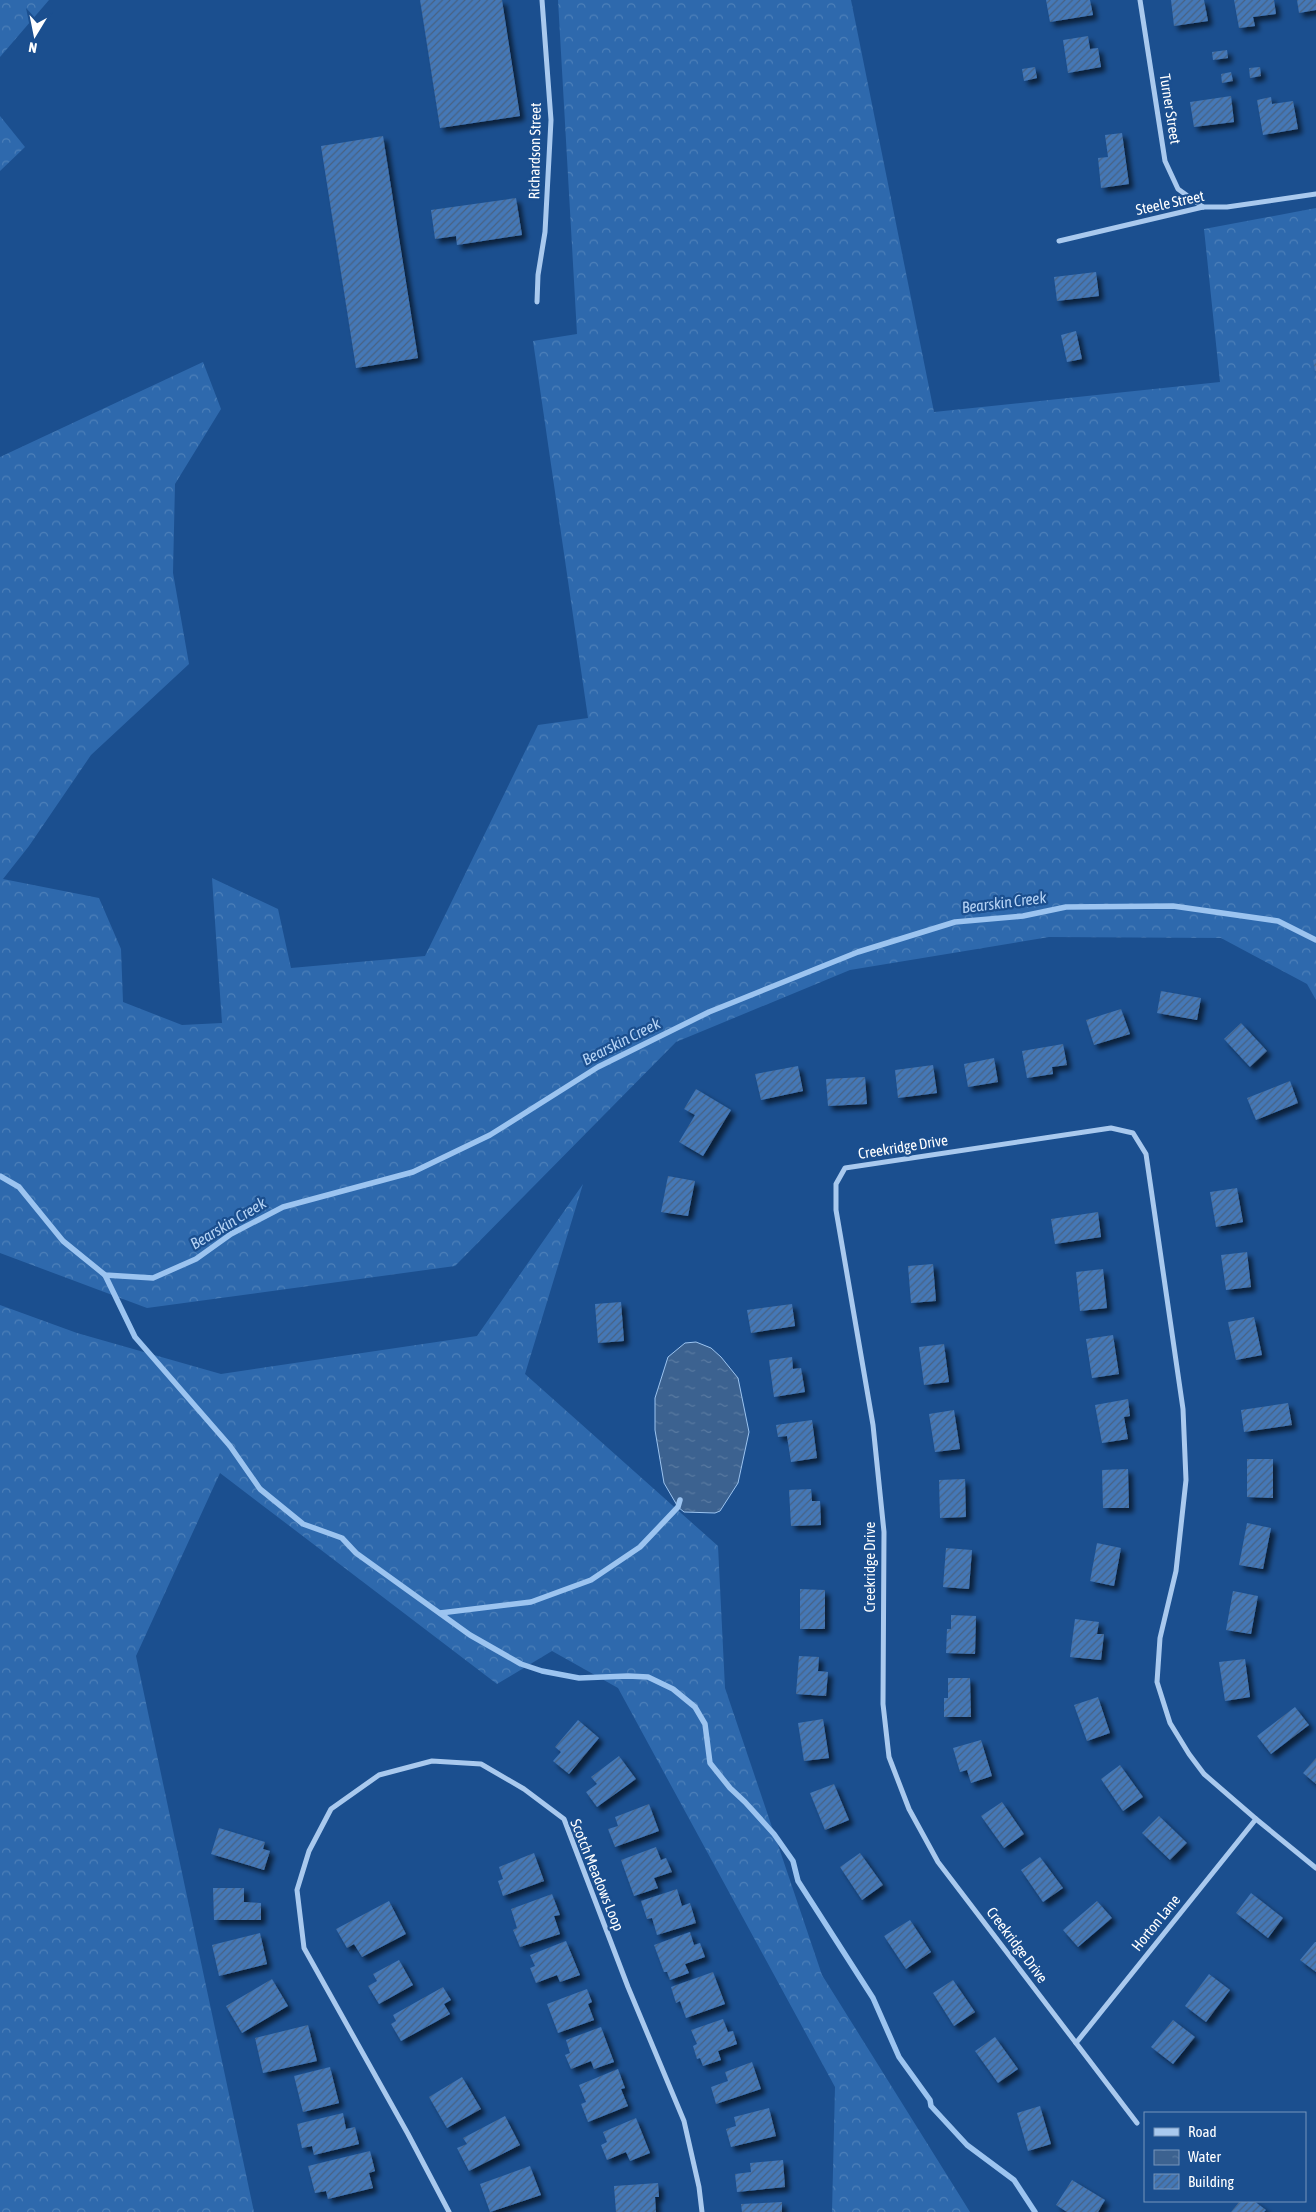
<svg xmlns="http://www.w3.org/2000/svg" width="1316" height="2212" font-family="'Asap Condensed',sans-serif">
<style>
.forest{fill:url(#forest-crowns)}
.water{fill:url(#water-ripples);stroke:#9cc4f0}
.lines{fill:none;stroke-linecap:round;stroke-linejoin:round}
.stream{stroke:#9cc4f0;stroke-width:5.5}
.building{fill:url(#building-hatch);filter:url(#shadow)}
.street{stroke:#a9c9ee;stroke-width:5}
.labels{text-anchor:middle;stroke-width:4.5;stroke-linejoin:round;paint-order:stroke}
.street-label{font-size:15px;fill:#fff;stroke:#1b4f8f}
.water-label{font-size:16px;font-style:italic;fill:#b5d3f5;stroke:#1b4f8f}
</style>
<defs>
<pattern id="forest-crowns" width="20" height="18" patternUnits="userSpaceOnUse" patternTransform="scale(1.25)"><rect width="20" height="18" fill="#2e69ad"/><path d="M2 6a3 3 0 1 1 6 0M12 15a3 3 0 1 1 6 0" fill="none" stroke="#4d80b9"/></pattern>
<pattern id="water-ripples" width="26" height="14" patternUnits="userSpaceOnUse" patternTransform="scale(1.25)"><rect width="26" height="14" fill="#3c6290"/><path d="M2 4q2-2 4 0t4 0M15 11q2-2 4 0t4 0" fill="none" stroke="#597aa1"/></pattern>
<pattern id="building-hatch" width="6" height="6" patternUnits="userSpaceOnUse" patternTransform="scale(1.25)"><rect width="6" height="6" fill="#4478b7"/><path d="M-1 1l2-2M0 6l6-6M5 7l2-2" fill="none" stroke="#486282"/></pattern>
<filter id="shadow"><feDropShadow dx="4.5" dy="4.5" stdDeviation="2.5" flood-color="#0009"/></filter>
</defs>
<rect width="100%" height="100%" fill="#1b4f8f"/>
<g class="forest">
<path d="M0 0H49L0 57Z"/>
<path d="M558 0H851L934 412 1220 382 1204 229 1316 208V1000L1307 984 1221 938 1049 937 850 970 676 1042 455 1266 147 1308 0 1253V457L203 362 221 409 175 484 173 573 189 664 91 755 29 846 3 879 99 898 121 949 123 1002 182 1025 222 1023 212 878 278 909 291 968 425 956 538 725 588 718 533 341 577 334Z"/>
<path d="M0 116 25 147 0 171Z"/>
<path d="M583 1184 525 1374 718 1546 725 1688 822 1975 970 2212H832L835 2087 618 1688 552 1651 497 1684 220 1473 136 1656 254 2212H0V1305L77 1333 221 1374 477 1336Z"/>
</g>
<path class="water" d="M696 1342 711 1348 721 1357 738 1378 749 1432 738 1483 720 1511 715 1513 684 1512 678 1507 664 1483 655 1430V1398L668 1357 685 1343Z"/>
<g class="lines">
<g class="stream">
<path d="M0 1176 19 1187 63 1241 105 1275 153 1278 196 1259 231 1234 283 1207 413 1172 490 1135 598 1067 709 1012 858 952 955 922 1023 916 1066 907 1173 906 1278 921 1316 940"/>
<path d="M105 1275 135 1337 230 1446 260 1489 303 1524 342 1538 356 1553 470 1635 521 1664 542 1671 579 1678 628 1676 648 1677 673 1689 695 1707 705 1724 710 1763 730 1788 745 1802 774 1834 793 1861 798 1881 873 1998 899 2057 930 2100 931 2106 967 2145 1014 2180 1035 2212"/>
<path d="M440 1613 531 1602 591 1580 640 1547 678 1507 680 1500"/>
</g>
</g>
<g class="building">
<path d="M420 0H502L520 116 440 128Z"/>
<path d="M1046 0H1090L1093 15 1050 22Z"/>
<path d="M1171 0H1204L1208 21 1174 26Z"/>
<path d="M1234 0H1274L1276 14 1253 17 1255 26 1239 28Z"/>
<path d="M1297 0H1316V10L1299 13Z"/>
<path d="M1088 36 1090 49 1098 48 1101 67 1068 73 1063 40Z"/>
<path d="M1227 50 1228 58 1213 60 1212 52Z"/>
<path d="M1035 67 1037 78 1024 81 1022 69Z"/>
<path d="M1260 67 1261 76 1250 78 1249 68Z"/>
<path d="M1231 72 1233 81 1222 83 1221 74Z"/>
<path d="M1231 96 1234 122 1194 127 1190 102Z"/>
<path d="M1271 97 1272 104 1293 101 1298 129 1263 135 1257 100Z"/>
<path d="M1122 133 1129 184 1101 188 1098 158 1108 157 1105 135Z"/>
<path d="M383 136 418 358 356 368 321 146Z"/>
<path d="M516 198 522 235 457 245 456 236 435 239 431 210Z"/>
<path d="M1096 272 1099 296 1057 301 1054 277Z"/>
<path d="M1076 331 1082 359 1067 362 1061 335Z"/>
<path d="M1316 359V371H1315L1313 360Z"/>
<path d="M1161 991 1201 998 1197 1020 1157 1013Z"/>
<path d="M1121 1009 1130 1034 1094 1045 1086 1020Z"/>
<path d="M1241 1023 1267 1051 1250 1067 1224 1039Z"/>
<path d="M1063 1044 1067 1065 1052 1067 1053 1074 1027 1078 1022 1051Z"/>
<path d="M994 1058 998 1082 968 1087 964 1064Z"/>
<path d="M933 1065 937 1093 898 1098 895 1070Z"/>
<path d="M798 1066 803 1091 761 1100 755 1074Z"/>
<path d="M865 1077 867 1104 828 1106 826 1079Z"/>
<path d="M1290 1081 1298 1103 1256 1120 1247 1098Z"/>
<path d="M696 1089 731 1110 703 1156 679 1142 695 1115 684 1109Z"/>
<path d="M668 1176 695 1181 688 1216 661 1212Z"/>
<path d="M1237 1188 1243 1222 1216 1227 1210 1192Z"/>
<path d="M1098 1212 1101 1237 1055 1244 1051 1219Z"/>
<path d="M1247 1252 1251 1287 1226 1290 1221 1255Z"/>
<path d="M933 1264 936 1301 911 1303 908 1266Z"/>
<path d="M1103 1269 1107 1308 1080 1311 1076 1272Z"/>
<path d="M621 1302 624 1341 598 1343 595 1304Z"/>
<path d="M792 1304 795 1326 751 1333 747 1310Z"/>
<path d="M1254 1317 1262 1355 1236 1360 1228 1322Z"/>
<path d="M1113 1335 1119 1374 1092 1378 1086 1339Z"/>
<path d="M944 1344 949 1382 924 1385 919 1347Z"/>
<path d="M792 1357 793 1369 801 1368 805 1392 774 1397 769 1360Z"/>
<path d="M1128 1399 1130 1416 1124 1417 1128 1439 1102 1443 1095 1405Z"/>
<path d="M1288 1403 1292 1425 1244 1432 1241 1410Z"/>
<path d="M954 1410 960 1449 935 1452 929 1414Z"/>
<path d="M812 1420 817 1458 791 1462 787 1436 778 1437 776 1425Z"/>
<path d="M1247 1459H1273V1498L1247 1497Z"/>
<path d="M1128 1469 1129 1508H1103L1102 1470Z"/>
<path d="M965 1479 966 1517 940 1518 939 1480Z"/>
<path d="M811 1489 812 1501H820L821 1525 791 1526 789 1490Z"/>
<path d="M1247 1523 1271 1528 1263 1569 1239 1565Z"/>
<path d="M1097 1543 1121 1548 1114 1586 1090 1581Z"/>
<path d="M946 1548 972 1550 969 1589 943 1587Z"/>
<path d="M800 1589 825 1590V1629H800Z"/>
<path d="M1233 1591 1258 1596 1251 1634 1226 1630Z"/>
<path d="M951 1615 976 1616 975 1654 946 1653 947 1629H951Z"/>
<path d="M1075 1619 1099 1622 1097 1634H1104L1101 1660 1070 1657Z"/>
<path d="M799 1656 819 1657 818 1671 828 1672 826 1696 796 1694Z"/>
<path d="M1245 1659 1250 1697 1225 1701 1219 1662Z"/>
<path d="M948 1678H970L971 1717H944V1698H948Z"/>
<path d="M1098 1697 1110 1733 1087 1741 1074 1705Z"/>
<path d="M1295 1707 1309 1725 1271 1754 1257 1736Z"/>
<path d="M823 1719 829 1758 804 1761 798 1723Z"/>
<path d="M578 1720 599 1738 569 1774 553 1761 561 1752 555 1747Z"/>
<path d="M981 1740 992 1776 971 1783 967 1770 960 1772 953 1748Z"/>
<path d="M619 1756 636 1779 597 1807 586 1792 597 1784 591 1777Z"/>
<path d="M1316 1758V1784L1303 1773Z"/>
<path d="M1120 1765 1143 1797 1123 1811 1101 1779Z"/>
<path d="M834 1784 849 1820 825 1830 810 1793Z"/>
<path d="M1002 1802 1024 1834 1004 1848 981 1816Z"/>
<path d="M649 1804 659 1831 615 1847 608 1829 618 1826 615 1817Z"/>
<path d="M1159 1816 1187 1843 1170 1860 1142 1833Z"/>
<path d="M219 1828 265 1842 263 1849 270 1851 264 1870 211 1854Z"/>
<path d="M656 1847 661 1860 666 1858 672 1872 654 1878 658 1888 634 1896 621 1860Z"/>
<path d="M534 1853 544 1881 503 1896 498 1881 503 1879 499 1867Z"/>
<path d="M860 1853 883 1885 862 1900 840 1867Z"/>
<path d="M1040 1857 1063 1888 1043 1902 1021 1870Z"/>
<path d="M213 1888H244V1902L261 1903V1920H214Z"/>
<path d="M677 1889 682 1906 690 1903 696 1923 657 1935 652 1918 647 1919 641 1901Z"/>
<path d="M1251 1893 1283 1918 1268 1938 1236 1913Z"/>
<path d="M552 1894 560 1915 554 1916 560 1934 520 1947 513 1930 517 1928 511 1909Z"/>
<path d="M389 1901 406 1934 362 1957 354 1944 347 1948 336 1929Z"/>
<path d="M1097 1901 1112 1918 1078 1947 1063 1930Z"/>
<path d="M910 1920 931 1952 906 1969 884 1936Z"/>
<path d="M690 1932 694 1945 700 1943 705 1957 685 1964 689 1973 670 1980 667 1972H664L654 1945Z"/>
<path d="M260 1933 267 1964 219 1976 212 1945Z"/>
<path d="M566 1941 580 1975 560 1982 557 1975 536 1983 530 1968 535 1966 530 1955Z"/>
<path d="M1315 1942H1316V1972L1300 1960Z"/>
<path d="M399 1960 413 1985 379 2004 368 1986 377 1981 373 1974Z"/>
<path d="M713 1972 725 2004 686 2018 680 2001 676 2003 671 1987Z"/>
<path d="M1209 1974 1230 1990 1206 2022 1185 2006Z"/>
<path d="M272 1979 288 2006 242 2033 226 2006Z"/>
<path d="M953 1980 975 2012 954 2026 933 1993Z"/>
<path d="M443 1987 451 2000 444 2004 450 2014 401 2041 391 2024 396 2021 393 2015Z"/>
<path d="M587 1989 592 2002 588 2004 594 2020 558 2033 547 2004Z"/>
<path d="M723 2019 728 2032 733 2031 737 2044 718 2051 721 2060 703 2066 700 2058 697 2059 693 2046 697 2044 691 2030Z"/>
<path d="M1173 2020 1195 2037 1173 2064 1151 2047Z"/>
<path d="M308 2025 317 2061 263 2073 255 2038Z"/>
<path d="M601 2027 614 2062 594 2069 591 2061 571 2069 565 2055 570 2053 566 2040Z"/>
<path d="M995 2037 1018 2069 998 2083 975 2051Z"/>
<path d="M752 2062 761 2089 716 2104 711 2087 728 2081 725 2072Z"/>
<path d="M330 2067 339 2103 303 2112 294 2076Z"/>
<path d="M618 2069 625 2088 621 2089 628 2106 588 2122 581 2104 586 2102 579 2085Z"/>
<path d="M462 2077 481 2109 447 2128 429 2097Z"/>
<path d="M1040 2106 1051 2144 1028 2151 1017 2113Z"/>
<path d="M769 2108 776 2136 731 2147 726 2129 736 2126 734 2117Z"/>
<path d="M343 2113 346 2129 355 2127 359 2144 314 2155 312 2146 302 2148 297 2124Z"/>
<path d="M505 2116 520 2145 469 2171 457 2148 467 2144 463 2138Z"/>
<path d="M636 2118 650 2153 630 2161 626 2152 607 2160 601 2145 607 2142 603 2132Z"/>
<path d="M370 2151 375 2171 369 2173 373 2188 328 2199 326 2191 315 2193 308 2166Z"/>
<path d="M783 2160 785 2187 737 2192 735 2174 751 2172 750 2163Z"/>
<path d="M530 2166 541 2195 490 2212 480 2184Z"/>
<path d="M1072 2180 1105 2200 1098 2212H1067L1056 2205Z"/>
<path d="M658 2183 659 2197H655L656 2212H616L614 2186Z"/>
<path d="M1240 2201H1254L1266 2210 1264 2212H1231Z"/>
<path d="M782 2202V2212H742L741 2204Z"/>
</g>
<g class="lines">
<g class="street">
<path d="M1140 0 1165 161 1178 189 1203 207"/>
<path d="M1059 241 1203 207H1227L1316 194"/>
<path d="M537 302 538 275 545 232 551 120 542 0"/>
<path d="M1076 2043 1256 1819"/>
<path d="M1137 2123 938 1862 909 1809 889 1757 883 1704 884 1532 873 1425 836 1210V1184L845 1168 1111 1128 1133 1133 1146 1154 1183 1409 1186 1480 1176 1571 1160 1638 1157 1682 1170 1723 1189 1754 1204 1774 1256 1819 1316 1868"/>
<path d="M449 2212 408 2134 304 1948 297 1890 309 1851 331 1809 379 1775 432 1761 481 1764 524 1789 564 1819 628 1987 684 2121 699 2187 702 2212"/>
</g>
</g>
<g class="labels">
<g class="street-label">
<text transform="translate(1170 109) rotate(81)" y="5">Turner Street</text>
<text transform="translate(535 151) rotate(-89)" y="5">Richardson Street</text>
<text transform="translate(1170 203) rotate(-12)" y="5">Steele Street</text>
<text transform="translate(903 1147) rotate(-9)" y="5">Creekridge Drive</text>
<text transform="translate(870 1567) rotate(-90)" y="5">Creekridge Drive</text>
<text transform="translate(597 1875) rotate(68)" y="5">Scotch Meadows Loop</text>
<text transform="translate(1156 1923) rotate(-51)" y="5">Horton Lane</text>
<text transform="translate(1017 1945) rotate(53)" y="5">Creekridge Drive</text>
</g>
<g class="water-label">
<text transform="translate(1004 902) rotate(-7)" y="6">Bearskin Creek</text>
<text transform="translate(621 1041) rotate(-27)" y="6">Bearskin Creek</text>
<text transform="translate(228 1223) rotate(-31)" y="6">Bearskin Creek</text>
</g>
</g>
<rect x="1144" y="2112" width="162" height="90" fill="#1b4f8f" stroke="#7695bc"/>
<rect x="1154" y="2128" width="25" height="8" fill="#a9c9ee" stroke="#7695bc"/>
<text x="1188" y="2137" font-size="15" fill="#ffffff">Road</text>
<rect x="1154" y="2150" width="25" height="15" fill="url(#water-ripples)" stroke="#7695bc"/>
<text x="1188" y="2162" font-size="15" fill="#ffffff">Water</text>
<rect x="1154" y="2174" width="25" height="15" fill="url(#building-hatch)" stroke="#7695bc"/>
<text x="1188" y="2187" font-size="15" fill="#ffffff">Building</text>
<g transform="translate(35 35) rotate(190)" stroke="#1b4f8f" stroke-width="4" paint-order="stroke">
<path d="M0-4L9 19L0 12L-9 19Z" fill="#ffffff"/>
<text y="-8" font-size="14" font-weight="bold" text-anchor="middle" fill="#ffffff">N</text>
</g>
</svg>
